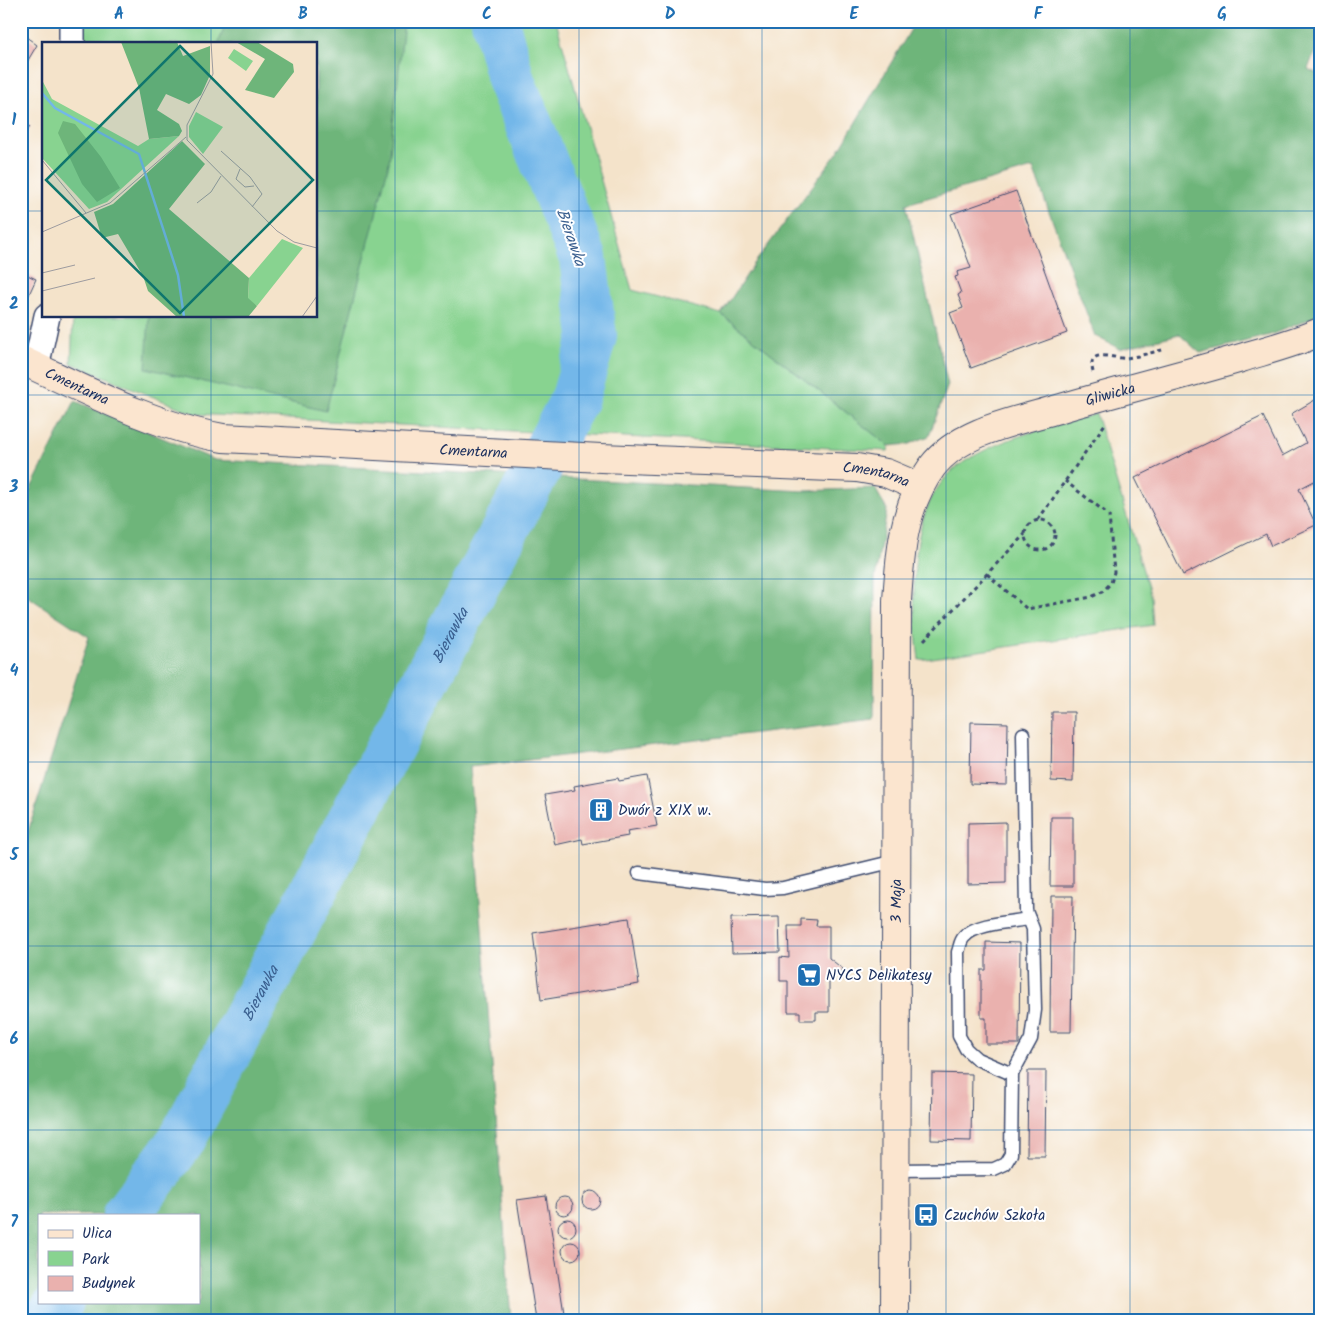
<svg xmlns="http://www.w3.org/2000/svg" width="1341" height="1341" font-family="Kalam,sans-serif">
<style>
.green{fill:#88d390;stroke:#528177}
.forest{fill:#6eb57a;stroke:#44726c;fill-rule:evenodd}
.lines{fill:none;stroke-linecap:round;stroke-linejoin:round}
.river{stroke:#73b7e9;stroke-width:48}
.building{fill:#eab1ae}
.lane-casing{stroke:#3c4a6e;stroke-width:15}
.street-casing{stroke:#3c4a6e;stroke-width:28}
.secondary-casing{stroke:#3c4a6e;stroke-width:30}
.path{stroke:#3c4a6e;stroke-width:3;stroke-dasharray:4 4;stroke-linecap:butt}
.lane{stroke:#fff;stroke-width:12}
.street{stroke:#fff;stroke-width:25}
.secondary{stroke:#fbe5cf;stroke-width:28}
.grid{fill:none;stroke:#1f6fb2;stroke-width:1;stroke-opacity:0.55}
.labels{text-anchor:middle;stroke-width:4;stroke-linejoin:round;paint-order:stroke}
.street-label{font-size:15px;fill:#1b2f5e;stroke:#fff}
.poi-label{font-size:15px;fill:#1b2f5e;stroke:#fff;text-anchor:start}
.water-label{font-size:16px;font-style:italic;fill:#3a5f8f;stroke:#fff}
.inset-river{fill:none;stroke:#73b7e9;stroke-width:2.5}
.inset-road{fill:none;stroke:#9d9b9f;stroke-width:1}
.view{fill:#0f766e;fill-opacity:0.15;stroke:#0f766e;stroke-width:2.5}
.inset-edge{fill:none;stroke:#1b2f5e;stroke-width:2.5}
.neatline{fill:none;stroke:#1f6fb2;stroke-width:2}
.grid-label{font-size:16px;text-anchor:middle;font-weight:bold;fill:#1f6fb2}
</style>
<rect width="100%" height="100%" fill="#fff"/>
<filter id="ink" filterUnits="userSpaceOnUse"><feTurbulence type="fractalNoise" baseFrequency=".02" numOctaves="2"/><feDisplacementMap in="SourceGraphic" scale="10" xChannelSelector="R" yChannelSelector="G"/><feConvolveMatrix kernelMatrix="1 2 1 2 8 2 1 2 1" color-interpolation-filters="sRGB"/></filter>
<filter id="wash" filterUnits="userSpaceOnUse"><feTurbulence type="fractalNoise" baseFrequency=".0096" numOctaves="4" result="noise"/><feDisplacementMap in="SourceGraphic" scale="20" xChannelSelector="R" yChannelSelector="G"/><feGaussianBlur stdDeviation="1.12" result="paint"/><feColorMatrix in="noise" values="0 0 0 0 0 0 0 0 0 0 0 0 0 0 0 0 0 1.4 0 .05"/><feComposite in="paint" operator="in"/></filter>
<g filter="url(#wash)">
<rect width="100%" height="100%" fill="#f4e3ca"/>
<g class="green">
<path d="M83 21H556L632 290 721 314 889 446 888 451 195 414 71 363 73 316H316V44H82Z"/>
<path d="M1096 414 1151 597 1153 625 919 660C912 601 904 503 961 464 1001 437 1051 427 1096 414Z"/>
</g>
<g class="forest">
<path d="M227 21H404L389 163 326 411 146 368 149 316H316V44H218Z"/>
<path d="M916 21H1320V38L1308 69 1320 75V315L1270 335 1200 353 1179 334 1120 349 1095 336 1033 168 906 204 948 385 929 436 909 444 889 446 721 314 754 264 838 152Z"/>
<path d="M75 401 215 460 804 491 875 488 887 510 875 578 874 719 470 767 511 1320H21V854L89 637 21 592V508ZM39 1215H199V1302H39Z"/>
</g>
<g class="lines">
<g class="river">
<path id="s1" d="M126 1215 181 1141 575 398 593 336 583 258 511 81 495 21"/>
<path d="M47 1320 60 1302"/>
</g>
</g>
<g id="blocks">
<g class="building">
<path d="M21 33 37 45 21 72Z"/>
<path d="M21 121 30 127 21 139Z"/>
<path d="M1016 191 1067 333 971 368 950 313 963 308 958 295 961 293 955 277 958 276 957 272 971 268 951 214Z"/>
<path d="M21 272 36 279 21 312Z"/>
<path d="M1320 397V478L1299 489 1316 525 1271 546 1266 534 1183 575 1135 478 1263 416 1282 456 1306 443 1291 414Z"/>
<path d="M1052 712H1074L1073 782 1051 781Z"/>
<path d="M971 722 1008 723 1007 785 970 784Z"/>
<path d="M647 776 657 826 627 831 628 836 583 844 582 839 555 845 545 795 575 790 574 786 618 778 619 781Z"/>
<path d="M1051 817H1073V886H1050Z"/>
<path d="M1006 822V883L968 884V823Z"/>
<path d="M1051 896H1073L1071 1032H1050Z"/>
<path d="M779 917 780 952 732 953 731 918Z"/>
<path d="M629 918 639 984 541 1000 533 933Z"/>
<path d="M801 919 817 920 816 926H829V958L843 969 829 981V1012H816V1020H800V1012H788V981H780V957L789 958 788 926H801Z"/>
<path d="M986 942 1020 943 1019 1044H986V1018H981V970H986Z"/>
<path d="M1028 1071H1046L1045 1156H1027Z"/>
<path d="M932 1073 972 1074 971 1141 931 1140Z"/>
<circle cx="591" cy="1200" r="9"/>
<path d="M546 1196 565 1320H536L517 1200Z"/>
<circle cx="564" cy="1206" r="9"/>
<circle cx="567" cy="1228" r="9"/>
<circle cx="571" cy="1251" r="9"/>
</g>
</g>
</g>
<g filter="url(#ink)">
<use href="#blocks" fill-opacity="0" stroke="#3c4a6e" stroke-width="1"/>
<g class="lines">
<defs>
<g id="lane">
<path d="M639 873 765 889 783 888 895 861"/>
<path d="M1012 1074 977 1059 966 1049 959 1036 958 952C960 947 960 941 964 937 975 923 1013 922 1029 919"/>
<path d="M895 1170 994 1169 1005 1164 1011 1154 1012 1074 1031 1039 1035 1010 1033 929 1026 911 1023 734"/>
</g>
<g id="street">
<path d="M72 44V21"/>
<path d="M36 367 47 316"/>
</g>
<g id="secondary">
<path id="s2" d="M21 360C86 390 153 426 223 438L601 458 857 468 886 473 919 487"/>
<path id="s3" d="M895 1320 897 601C900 553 903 507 932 467 959 431 1017 421 1058 409 1118 391 1180 376 1241 358 1267 350 1295 343 1320 332"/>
</g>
</defs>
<use href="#lane" class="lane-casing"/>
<use href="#street" class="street-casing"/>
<use href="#secondary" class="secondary-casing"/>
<g class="path">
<path d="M1093 372C1086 345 1115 360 1127 358 1140 356 1153 352 1166 349"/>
<path d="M1038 520 1105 424"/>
<circle cx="1040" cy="535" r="15"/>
<path d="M987 574 1027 609 1091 597 1102 592 1111 583 1114 572 1109 515 1065 481"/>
<path d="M924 640 1025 534"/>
</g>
<use href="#lane" class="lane"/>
<use href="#street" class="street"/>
<use href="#secondary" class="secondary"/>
</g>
</g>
<path class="grid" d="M211 21V44M395 21V1320M579 21V1320M762 21V1320M946 21V1320M1130 21V1320M21 211H44M316 211H1320M211 316V1320M21 395H1320M21 579H1320M21 762H1320M21 946H1320M21 1130H1320"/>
<defs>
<symbol id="building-square" viewBox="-11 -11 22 22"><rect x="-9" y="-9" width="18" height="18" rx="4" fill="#1f6fb2" stroke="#fff"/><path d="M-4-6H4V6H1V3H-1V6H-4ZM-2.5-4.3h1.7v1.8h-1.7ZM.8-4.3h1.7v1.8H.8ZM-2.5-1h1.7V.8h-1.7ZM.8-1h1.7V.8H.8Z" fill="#fff"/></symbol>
<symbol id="supermarket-square" viewBox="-11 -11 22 22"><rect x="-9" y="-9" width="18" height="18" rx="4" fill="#1f6fb2" stroke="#fff"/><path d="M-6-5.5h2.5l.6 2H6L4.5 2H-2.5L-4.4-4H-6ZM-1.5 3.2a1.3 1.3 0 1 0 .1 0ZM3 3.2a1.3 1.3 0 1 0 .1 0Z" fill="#fff"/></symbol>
<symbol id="bus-square" viewBox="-11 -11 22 22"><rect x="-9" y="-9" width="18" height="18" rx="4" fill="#1f6fb2" stroke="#fff"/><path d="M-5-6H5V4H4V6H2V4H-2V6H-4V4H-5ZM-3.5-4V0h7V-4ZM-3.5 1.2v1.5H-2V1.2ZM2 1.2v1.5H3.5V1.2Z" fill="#fff"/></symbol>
</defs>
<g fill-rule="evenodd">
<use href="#building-square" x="587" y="796" width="28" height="28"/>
<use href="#supermarket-square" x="795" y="961" width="28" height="28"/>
<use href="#bus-square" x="912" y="1201" width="28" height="28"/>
</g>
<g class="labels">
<g class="street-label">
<text dy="5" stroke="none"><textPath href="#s2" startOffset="62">Cmentarna</textPath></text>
<text dy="5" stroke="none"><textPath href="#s3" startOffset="1055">Gliwicka</textPath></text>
<text dy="5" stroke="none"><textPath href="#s2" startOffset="468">Cmentarna</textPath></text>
<text dy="5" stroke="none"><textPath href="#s2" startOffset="872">Cmentarna</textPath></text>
<text dy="5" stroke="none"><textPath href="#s3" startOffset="419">3 Maja</textPath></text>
</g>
<g class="poi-label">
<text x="618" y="815">Dwór z XIX w.</text>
<text x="826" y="980">NYCS Delikatesy</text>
<text x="944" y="1220">Czuchów Szkoła</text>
</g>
<g class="water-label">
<text transform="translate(572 237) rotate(71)" y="6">Bierawka</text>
<text dy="6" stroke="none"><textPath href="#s1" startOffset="665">Bierawka</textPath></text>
<text dy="6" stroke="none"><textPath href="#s1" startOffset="260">Bierawka</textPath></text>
</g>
</g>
<g transform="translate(42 42)">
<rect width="275" height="275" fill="#f4e3ca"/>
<path d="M192 7 211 19 204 29 186 16ZM0 38 10 57 96 104 107 97 137 94 65 160 47 167 0 116ZM154 70 181 85 161 112 147 95V84ZM240 197 261 206 215 264 206 257 207 236Z" fill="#88d390"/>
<path d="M79 0H135L141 14 168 4V33L159 53 147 62 124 52 115 68 137 82 140 89 137 94 107 97 97 46ZM194 0H215L251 22 252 30 232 56 203 48 223 17ZM21 79 33 82 59 115 78 146 55 160 40 142 16 91ZM140 99 163 122 127 167 207 236 206 256 215 264 206 275H135L106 249 101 234 76 192 60 196 52 170 71 162Z" fill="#6eb57a"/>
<path class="inset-river" d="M0 51 13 66 97 112 136 233 142 275"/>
<path class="inset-road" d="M169 0 171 32 145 83V98L235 189 252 200 275 206M179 109 208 135 220 152 210 165M0 118 44 171M198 127 194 137 203 145 212 144M155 161 169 150 179 134M0 190 68 161 144 95M0 231 33 223M0 249 53 236M260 275 275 254"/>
<path class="view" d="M138 4 271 138 138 271 4 138Z"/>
<rect width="275" height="275" class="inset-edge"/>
</g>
<rect width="1341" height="1341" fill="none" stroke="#fff" stroke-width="55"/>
<rect x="38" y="1214" width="162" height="90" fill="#ffffff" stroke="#a4acbf"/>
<rect x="48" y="1230" width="25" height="8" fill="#fbe5cf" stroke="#a4acbf"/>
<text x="82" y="1238" font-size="15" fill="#1b2f5e">Ulica</text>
<rect x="48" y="1251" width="25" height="15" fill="#88d390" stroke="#a4acbf"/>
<text x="82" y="1264" font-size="15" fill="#1b2f5e">Park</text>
<rect x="48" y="1276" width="25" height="15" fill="#eab1ae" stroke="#a4acbf"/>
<text x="82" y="1288" font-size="15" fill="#1b2f5e">Budynek</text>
<rect x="28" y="28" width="1286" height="1286" class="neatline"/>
<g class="grid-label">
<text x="119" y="19">A</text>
<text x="303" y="19">B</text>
<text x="487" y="19">C</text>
<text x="670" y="19">D</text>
<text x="854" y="19">E</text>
<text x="1038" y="19">F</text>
<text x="1222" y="19">G</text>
<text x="14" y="125">1</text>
<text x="14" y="309">2</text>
<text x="14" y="492">3</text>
<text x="14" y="676">4</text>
<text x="14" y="860">5</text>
<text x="14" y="1044">6</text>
<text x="14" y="1227">7</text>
</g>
</svg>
